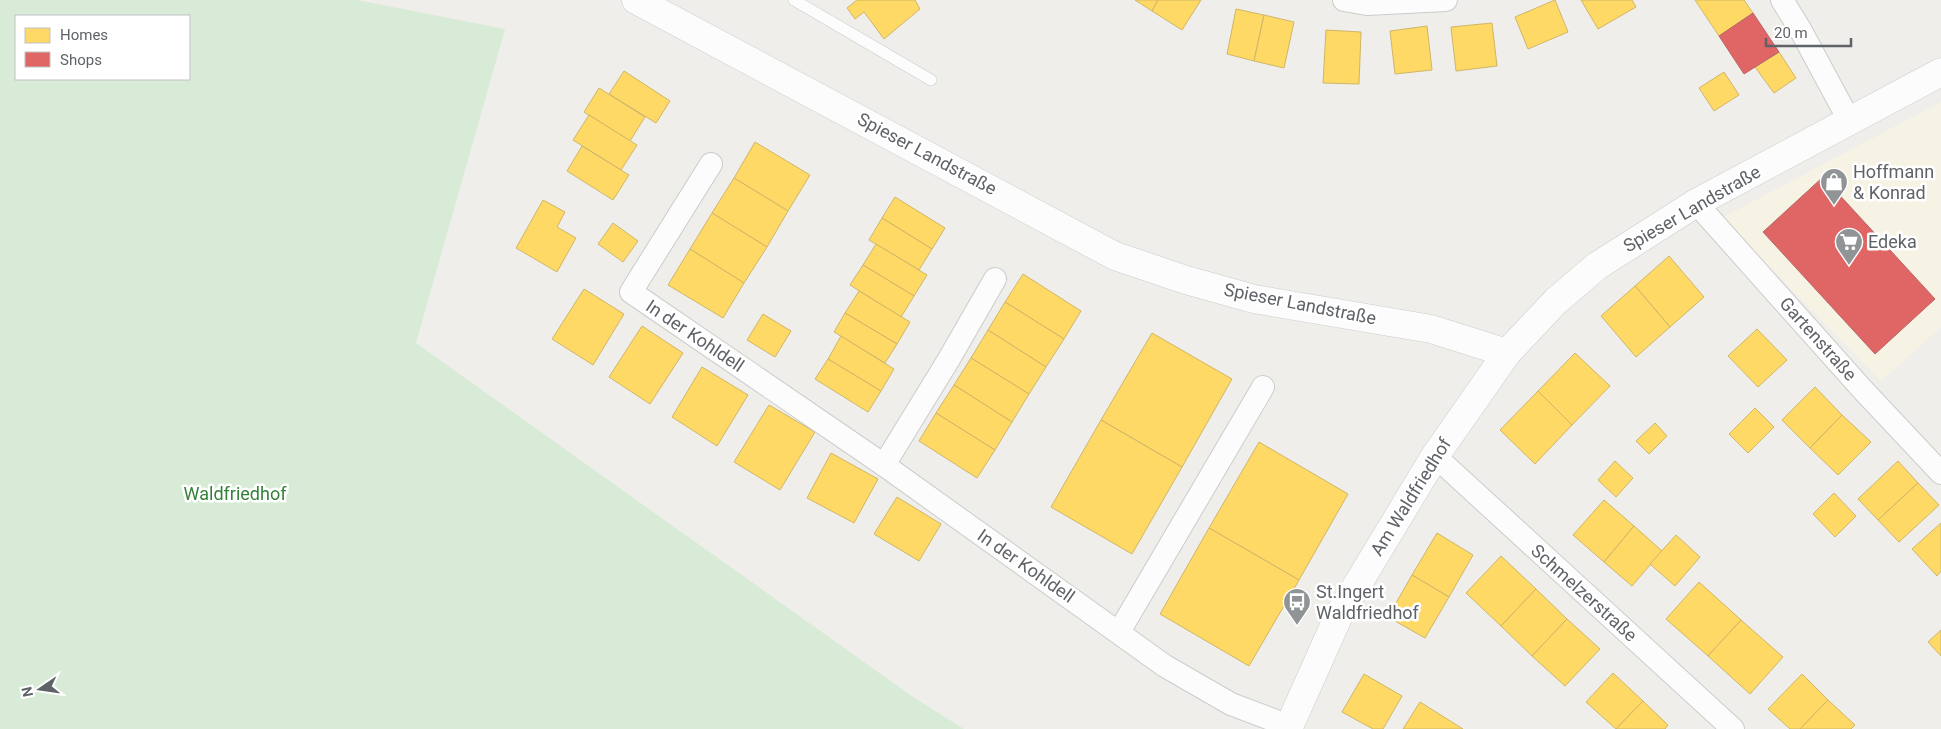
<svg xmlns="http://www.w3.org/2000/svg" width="1941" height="729" font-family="Roboto,sans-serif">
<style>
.commercial{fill:#f7f3e4}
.green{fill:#d8ebd6;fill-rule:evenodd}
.homes{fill:#ffd966;stroke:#cfb667}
.shops{fill:#e06666;stroke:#b96567}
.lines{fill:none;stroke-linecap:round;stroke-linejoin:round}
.service-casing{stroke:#cbcccc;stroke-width:12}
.minor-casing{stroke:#cbcccc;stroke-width:24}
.tertiary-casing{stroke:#cbcccc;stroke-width:29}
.service{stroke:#fdfcfc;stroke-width:11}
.minor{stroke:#fdfcfc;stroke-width:22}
.tertiary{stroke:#fdfcfc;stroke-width:28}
.labels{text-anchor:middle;stroke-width:5;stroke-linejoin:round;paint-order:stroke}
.street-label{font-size:18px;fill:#5f6368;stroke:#fff}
.poi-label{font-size:18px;fill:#5f6368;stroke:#fff;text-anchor:start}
.park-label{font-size:18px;fill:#348238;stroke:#fff}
</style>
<rect width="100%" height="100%" fill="#efeeea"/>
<path class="commercial" d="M1941 102V327L1881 381 1722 218Z"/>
<path class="green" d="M0 0H357L505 29 416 343 913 697 964 729H0ZM16 16H189V79H16Z"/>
<g class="homes">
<path d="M857 0H915L920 9 884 39 864 12 855 19 847 8Z"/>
<path d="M1135 0H1158L1152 11Z"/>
<path d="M1158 0H1201L1182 30 1152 11Z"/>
<path d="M1555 0 1568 32 1528 49 1515 17Z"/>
<path d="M1581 0H1632L1636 7 1598 29Z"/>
<path d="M1695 0H1744L1753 13 1719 36Z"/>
<path d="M1236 9 1264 15 1254 61 1227 54Z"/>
<path d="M1264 15 1294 22 1284 68 1254 61Z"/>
<path d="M1492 23 1497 66 1456 71 1451 27Z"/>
<path d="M1427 26 1432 70 1395 74 1390 31Z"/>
<path d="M1326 30 1361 32 1359 84 1323 83Z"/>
<path d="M1779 52 1796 78 1774 93 1755 67Z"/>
<path d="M624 71 670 101 656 123 609 94Z"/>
<path d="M1724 72 1739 95 1714 111 1699 88Z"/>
<path d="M599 88 645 117 630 141 584 112Z"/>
<path d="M589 115 637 145 621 170 573 140Z"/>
<path d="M755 142 810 175 788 211 734 178Z"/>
<path d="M582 146 629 175 613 200 567 171Z"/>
<path d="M734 178 788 211 767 247 712 213Z"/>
<path d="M895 197 945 228 932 249 882 218Z"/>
<path d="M543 200 565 212 557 227 576 238 557 272 516 248Z"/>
<path d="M712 213 767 247 744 283 690 249Z"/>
<path d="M882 218 932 249 919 270 869 240Z"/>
<path d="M613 223 638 241 623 262 598 244Z"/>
<path d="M876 244 927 275 914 296 863 265Z"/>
<path d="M690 249 744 283 723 318 668 285Z"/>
<path d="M1669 256 1704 297 1670 327 1635 286Z"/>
<path d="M863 265 914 296 901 317 850 285Z"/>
<path d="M1023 274 1081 311 1064 339 1005 302Z"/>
<path d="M1635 286 1670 327 1636 357 1601 316Z"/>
<path d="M584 289 624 314 593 365 552 339Z"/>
<path d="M859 291 910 322 897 344 845 313Z"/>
<path d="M1005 302 1064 339 1046 367 988 330Z"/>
<path d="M845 313 897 344 885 363 834 332Z"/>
<path d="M763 314 791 331 775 357 747 340Z"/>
<path d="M642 326 683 353 650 404 609 377Z"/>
<path d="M1757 329 1787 360 1758 387 1728 356Z"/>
<path d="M988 330 1046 367 1029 394 971 358Z"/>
<path d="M1152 333 1232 379 1182 467 1101 420Z"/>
<path d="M841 336 894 369 881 391 828 359Z"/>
<path d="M1575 353 1610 386 1572 425 1538 391Z"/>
<path d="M971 358 1029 394 1012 422 954 385Z"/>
<path d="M828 359 881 391 868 412 815 379Z"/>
<path d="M702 367 748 395 717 446 672 417Z"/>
<path d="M954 385 1012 422 995 450 936 413Z"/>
<path d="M1815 387 1842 415 1810 448 1782 420Z"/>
<path d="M1538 391 1572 425 1535 464 1500 430Z"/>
<path d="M769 405 815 432 780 490 734 462Z"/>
<path d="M1755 408 1774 427 1748 453 1729 434Z"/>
<path d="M936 413 995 450 977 478 919 441Z"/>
<path d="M1842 415 1871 442 1838 475 1810 448Z"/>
<path d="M1101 420 1182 467 1132 554 1051 507Z"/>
<path d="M1655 423 1667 436 1649 454 1636 441Z"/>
<path d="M1259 442 1348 494 1299 580 1209 528Z"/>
<path d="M831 453 878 479 854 523 807 498Z"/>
<path d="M1615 461 1633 478 1616 497 1598 480Z"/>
<path d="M1898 461 1918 483 1878 520 1858 499Z"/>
<path d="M1918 483 1939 505 1899 542 1878 520Z"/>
<path d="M1834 493 1856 516 1835 537 1813 514Z"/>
<path d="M897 497 941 524 919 561 874 534Z"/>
<path d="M1604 500 1634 526 1604 562 1573 535Z"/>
<path d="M1941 523V571L1937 576 1912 549Z"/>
<path d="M1634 526 1662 551 1632 586 1604 562Z"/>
<path d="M1209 528 1299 580 1249 666 1160 614Z"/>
<path d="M1437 533 1473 555 1449 597 1412 575Z"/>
<path d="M1676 535 1700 557 1675 586 1650 564Z"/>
<path d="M1501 556 1536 589 1501 626 1466 593Z"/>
<path d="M1412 575 1449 597 1425 638 1388 617Z"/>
<path d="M1699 582 1741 620 1708 656 1666 619Z"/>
<path d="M1536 589 1567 619 1532 656 1501 626Z"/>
<path d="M1567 619 1600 649 1565 686 1532 656Z"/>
<path d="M1741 620 1783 657 1750 694 1708 656Z"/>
<path d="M1941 630V656L1928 642Z"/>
<path d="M1613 673 1643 701 1616 729 1586 702Z"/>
<path d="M1364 674 1402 696 1383 729H1373L1342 712Z"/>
<path d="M1802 674 1828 700 1800 729H1790L1768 709Z"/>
<path d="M1828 700 1855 725 1851 729H1800Z"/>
<path d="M1643 701 1668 725 1665 729H1616Z"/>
<path d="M1420 702 1463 729H1403Z"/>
</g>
<g class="shops">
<path d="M1753 13 1779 52 1744 74 1719 36Z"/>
<path d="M1823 177 1935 299 1875 354 1763 232Z"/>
</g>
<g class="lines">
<defs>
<path id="service" d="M794 0 931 80"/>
<g id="minor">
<path d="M1344 0 1367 4 1446 0"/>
<path d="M1782 0 1800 29 1850 122"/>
<path d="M711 164 631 292 884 465 1165 666 1231 704 1289 726"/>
<path d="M1696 203 1862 389 1941 473"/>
<path d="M1435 456 1733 729"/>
<path d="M884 465 949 359 995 279"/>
<path d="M1119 632 1263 387"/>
</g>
<g id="tertiary">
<path d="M636 0 1115 256 1186 280 1254 299 1431 329 1507 353"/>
<path d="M1288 729 1339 615 1435 456 1507 353 1556 301 1597 266 1696 203 1941 72"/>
</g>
</defs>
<use href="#service" class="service-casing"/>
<use href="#minor" class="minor-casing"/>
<use href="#tertiary" class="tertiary-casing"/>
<use href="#service" class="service"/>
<use href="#minor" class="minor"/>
<use href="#tertiary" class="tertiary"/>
</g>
<defs>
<symbol id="shop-pin" viewBox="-11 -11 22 30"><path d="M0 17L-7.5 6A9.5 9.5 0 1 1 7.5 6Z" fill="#919496" stroke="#fff"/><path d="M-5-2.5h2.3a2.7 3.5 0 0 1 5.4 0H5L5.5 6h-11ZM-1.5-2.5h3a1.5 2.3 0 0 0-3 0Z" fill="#fff"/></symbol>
<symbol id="supermarket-pin" viewBox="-11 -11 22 30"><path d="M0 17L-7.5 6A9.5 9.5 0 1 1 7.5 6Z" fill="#919496" stroke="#fff"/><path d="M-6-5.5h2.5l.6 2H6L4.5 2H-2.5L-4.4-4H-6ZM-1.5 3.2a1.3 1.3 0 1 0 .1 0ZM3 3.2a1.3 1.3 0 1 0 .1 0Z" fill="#fff"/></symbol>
<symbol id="bus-pin" viewBox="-11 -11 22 30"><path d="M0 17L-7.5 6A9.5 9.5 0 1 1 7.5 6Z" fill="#919496" stroke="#fff"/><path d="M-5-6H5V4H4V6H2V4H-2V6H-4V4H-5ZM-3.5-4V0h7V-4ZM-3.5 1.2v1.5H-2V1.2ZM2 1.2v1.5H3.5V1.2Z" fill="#fff"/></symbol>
</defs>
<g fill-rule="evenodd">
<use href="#shop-pin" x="1818" y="166" width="32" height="43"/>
<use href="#supermarket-pin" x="1833" y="226" width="32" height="43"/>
<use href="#bus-pin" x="1281" y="586" width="32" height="43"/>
</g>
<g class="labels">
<g class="street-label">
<text transform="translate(927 154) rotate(28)" y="6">Spieser Landstraße</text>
<text transform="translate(1692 209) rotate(-30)" y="6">Spieser Landstraße</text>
<text transform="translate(1300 304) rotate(11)" y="6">Spieser Landstraße</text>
<text transform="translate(695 336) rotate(34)" y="6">In der Kohldell</text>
<text transform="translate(1818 339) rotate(48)" y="6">Gartenstraße</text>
<text transform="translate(1411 497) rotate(-58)" y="6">Am Waldfriedhof</text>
<text transform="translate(1026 566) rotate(35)" y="6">In der Kohldell</text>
<text transform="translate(1584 593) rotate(42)" y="6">Schmelzerstraße</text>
</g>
<g class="poi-label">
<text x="1853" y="178">Hoffmann<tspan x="1853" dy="21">&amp; Konrad</tspan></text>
<text x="1868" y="248">Edeka</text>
<text x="1316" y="598">St.Ingert<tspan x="1316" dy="21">Waldfriedhof</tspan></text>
</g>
<g class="park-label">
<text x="235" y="500">Waldfriedhof</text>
</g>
</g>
<rect x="15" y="15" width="175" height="65" fill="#ffffff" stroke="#bfc1c3"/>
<rect x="25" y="28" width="25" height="15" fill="#ffd966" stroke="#bfc1c3"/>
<text x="60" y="40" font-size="15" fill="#5f6368">Homes</text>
<rect x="25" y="52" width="25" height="15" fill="#e06666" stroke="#bfc1c3"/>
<text x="60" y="65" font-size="15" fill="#5f6368">Shops</text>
<g transform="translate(40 689) rotate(257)" stroke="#ffffff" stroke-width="4" paint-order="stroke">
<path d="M0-4L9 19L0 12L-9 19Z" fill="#5f6368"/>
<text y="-8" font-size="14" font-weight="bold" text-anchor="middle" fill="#5f6368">N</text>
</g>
<path d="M1766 38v8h85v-8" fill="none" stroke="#5f6368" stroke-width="2.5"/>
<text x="1774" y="38" font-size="15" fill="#5f6368" stroke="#ffffff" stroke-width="4" paint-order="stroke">20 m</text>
</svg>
